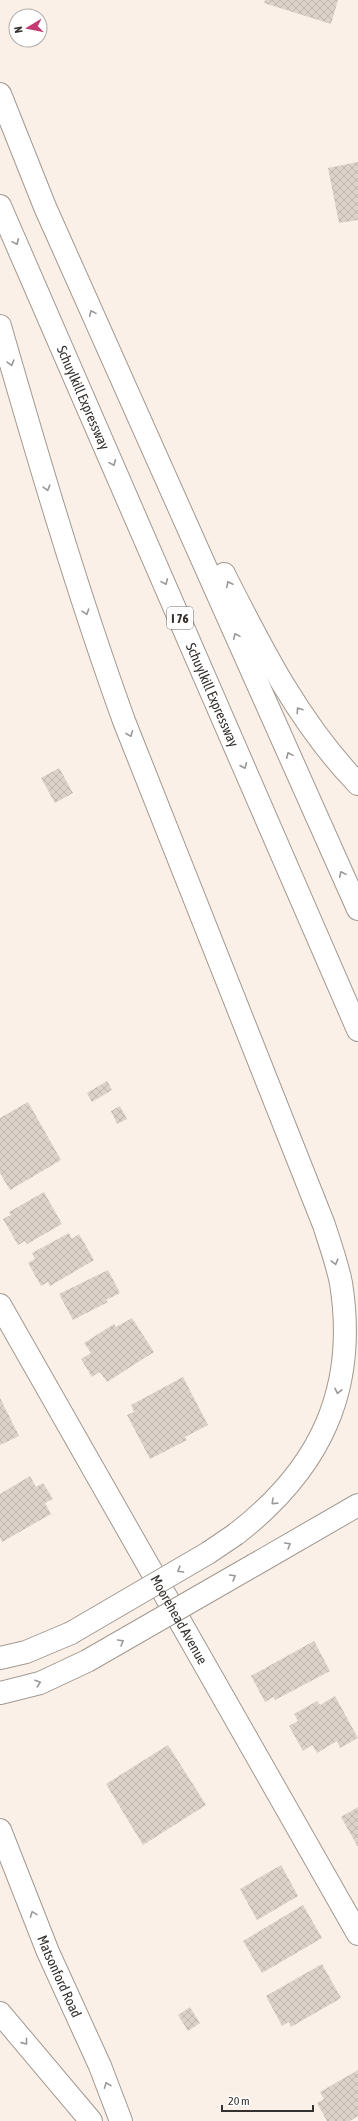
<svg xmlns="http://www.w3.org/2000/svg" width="358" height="2121" font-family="'Asap Condensed',sans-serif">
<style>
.building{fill:url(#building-cross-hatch)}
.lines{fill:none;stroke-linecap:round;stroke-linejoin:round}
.minor-casing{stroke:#a19890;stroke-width:24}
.primary-casing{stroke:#a19890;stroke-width:24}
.motorway-casing{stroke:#a19890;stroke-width:24}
.minor{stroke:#fff;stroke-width:22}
.primary{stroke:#fff;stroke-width:22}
.motorway{stroke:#fff;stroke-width:22}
.motorway-bridge-casing{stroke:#a19890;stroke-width:24;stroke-linecap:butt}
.motorway-bridge{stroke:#fff;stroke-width:22}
.oneway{stroke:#9a9896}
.labels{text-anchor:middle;stroke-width:3;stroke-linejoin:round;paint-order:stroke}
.shield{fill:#fff;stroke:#726f6d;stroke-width:1}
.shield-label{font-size:13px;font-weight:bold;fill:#35312e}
.street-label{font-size:14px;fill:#35312e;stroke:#fff}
</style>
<defs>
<pattern id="building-cross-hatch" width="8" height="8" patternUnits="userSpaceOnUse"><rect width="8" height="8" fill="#dcd2ca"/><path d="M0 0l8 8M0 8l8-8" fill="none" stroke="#bdb5ae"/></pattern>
</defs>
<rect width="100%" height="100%" fill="#faf0e8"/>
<g class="building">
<path d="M265 0H338L331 24 264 3Z"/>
<path d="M358 162V220L339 223 328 168Z"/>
<path d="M59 768 73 793 55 803 41 778Z"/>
<path d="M107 1081 112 1090 92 1102 87 1093Z"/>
<path d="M28 1102 61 1160 10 1190 0 1173V1118Z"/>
<path d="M120 1106 127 1119 117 1124 111 1111Z"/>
<path d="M44 1192 62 1224 27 1244 25 1241 18 1245 3 1219 11 1215 9 1212Z"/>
<path d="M69 1233 72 1239 79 1234 94 1260 50 1286 48 1282 41 1286 28 1263 35 1259 32 1253Z"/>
<path d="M108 1270 120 1293 106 1300 108 1302 73 1320 59 1294Z"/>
<path d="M132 1318 154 1352 107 1382 100 1372 92 1377 81 1359 91 1353 84 1343 114 1324 116 1327Z"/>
<path d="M183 1377 208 1425 185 1437 187 1440 150 1459 127 1415 134 1412 131 1405Z"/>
<path d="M0 1398 19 1436 0 1445Z"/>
<path d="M30 1476 36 1487 43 1483 53 1499 45 1503 51 1514 2 1542 0 1537V1494Z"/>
<path d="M314 1641 330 1671 275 1700 274 1697 265 1702 251 1676Z"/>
<path d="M335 1696 358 1738 340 1748 337 1741 317 1753 312 1745 303 1751 289 1726 298 1721 294 1714 317 1701 320 1705Z"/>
<path d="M168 1745 206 1805 143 1845 106 1784Z"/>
<path d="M358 1807V1847L341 1817Z"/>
<path d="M281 1865 298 1896 257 1920 240 1889Z"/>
<path d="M303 1905 322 1938 262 1973 243 1941Z"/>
<path d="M322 1964 341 1998 291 2027 289 2022 282 2026 266 1996Z"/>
<path d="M190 2007 200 2023 188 2031 178 2015Z"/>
<path d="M358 2070V2116L350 2121H327L317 2103 324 2099 320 2092Z"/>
</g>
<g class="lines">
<defs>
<g id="minor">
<path id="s1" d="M0 1305 358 1934"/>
</g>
<g id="primary">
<path id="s2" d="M0 1830 48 1952 100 2066 121 2121"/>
<path d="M0 2013 91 2121"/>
</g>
<g id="motorway">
<path d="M0 94 45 207 358 909"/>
<path id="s3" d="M0 206 358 1030"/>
<path d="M0 326C38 458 77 591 124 721L324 1225C330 1244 337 1263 341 1283 358 1390 320 1469 236 1534"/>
<path d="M224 574C262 649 299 723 358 784"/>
<path d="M254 1565 358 1505"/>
<path d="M0 1658 26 1652 71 1633"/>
<path d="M0 1693 40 1683 87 1661"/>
</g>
</defs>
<use href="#minor" class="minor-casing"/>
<use href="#primary" class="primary-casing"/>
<use href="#motorway" class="motorway-casing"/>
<use href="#minor" class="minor"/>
<use href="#primary" class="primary"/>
<use href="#motorway" class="motorway"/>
<defs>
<g id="motorway-bridge">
<path d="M71 1633 208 1553 236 1534"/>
<path d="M87 1661 254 1565"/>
</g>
</defs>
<use href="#motorway-bridge" class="motorway-bridge-casing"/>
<use href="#motorway-bridge" class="motorway-bridge"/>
</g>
<defs><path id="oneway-chevron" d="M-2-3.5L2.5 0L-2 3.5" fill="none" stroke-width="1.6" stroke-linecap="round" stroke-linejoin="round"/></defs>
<g class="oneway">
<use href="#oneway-chevron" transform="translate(16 242) rotate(66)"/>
<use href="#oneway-chevron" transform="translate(92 313) rotate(-114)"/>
<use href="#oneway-chevron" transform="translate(11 363) rotate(74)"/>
<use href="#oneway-chevron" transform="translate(113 463) rotate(66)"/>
<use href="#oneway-chevron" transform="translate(47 488) rotate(74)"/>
<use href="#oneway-chevron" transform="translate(165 582) rotate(66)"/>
<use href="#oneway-chevron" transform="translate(229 584) rotate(-117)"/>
<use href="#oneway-chevron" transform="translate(86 612) rotate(72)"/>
<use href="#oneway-chevron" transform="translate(236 636) rotate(-114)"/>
<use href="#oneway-chevron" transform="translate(299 710) rotate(-124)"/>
<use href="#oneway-chevron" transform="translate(130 734) rotate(68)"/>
<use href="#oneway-chevron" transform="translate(289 755) rotate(-114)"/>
<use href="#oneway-chevron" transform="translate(244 766) rotate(67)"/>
<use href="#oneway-chevron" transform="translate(342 874) rotate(-114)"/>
<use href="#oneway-chevron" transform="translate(335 1262) rotate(75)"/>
<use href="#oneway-chevron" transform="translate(338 1391) rotate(102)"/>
<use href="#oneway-chevron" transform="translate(274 1502) rotate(136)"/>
<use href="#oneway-chevron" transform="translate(288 1545) rotate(-30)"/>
<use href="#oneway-chevron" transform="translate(180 1570) rotate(150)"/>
<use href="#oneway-chevron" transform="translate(233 1577) rotate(-30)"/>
<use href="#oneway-chevron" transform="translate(121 1642) rotate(-30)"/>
<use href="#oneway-chevron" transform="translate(38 1683) rotate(-19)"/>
<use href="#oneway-chevron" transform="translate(33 1914) rotate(-111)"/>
<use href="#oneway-chevron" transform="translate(25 2042) rotate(51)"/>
<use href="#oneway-chevron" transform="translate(107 2085) rotate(-111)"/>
</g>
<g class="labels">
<rect class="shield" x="167" y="607" width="26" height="22" rx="3"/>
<g class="shield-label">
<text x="180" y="623">I 76</text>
</g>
<g class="street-label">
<text dy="5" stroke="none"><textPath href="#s3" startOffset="209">Schuylkill Expressway</textPath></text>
<text dy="5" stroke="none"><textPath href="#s3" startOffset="533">Schuylkill Expressway</textPath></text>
<text dy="5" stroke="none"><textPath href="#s1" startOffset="362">Moorehead Avenue</textPath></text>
<text dy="5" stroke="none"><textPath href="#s2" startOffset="158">Matsonford Road</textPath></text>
</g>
</g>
<g transform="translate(28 28) rotate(260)"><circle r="19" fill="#ffffff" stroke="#aeadab"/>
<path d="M0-3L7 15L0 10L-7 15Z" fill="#c43971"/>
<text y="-6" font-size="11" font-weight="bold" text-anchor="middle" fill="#35312e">N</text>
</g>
<path d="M222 2105v6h91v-6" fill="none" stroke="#35312e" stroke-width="2"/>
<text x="228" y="2105" font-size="12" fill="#35312e" stroke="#ffffff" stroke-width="3" paint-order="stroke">20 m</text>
</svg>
